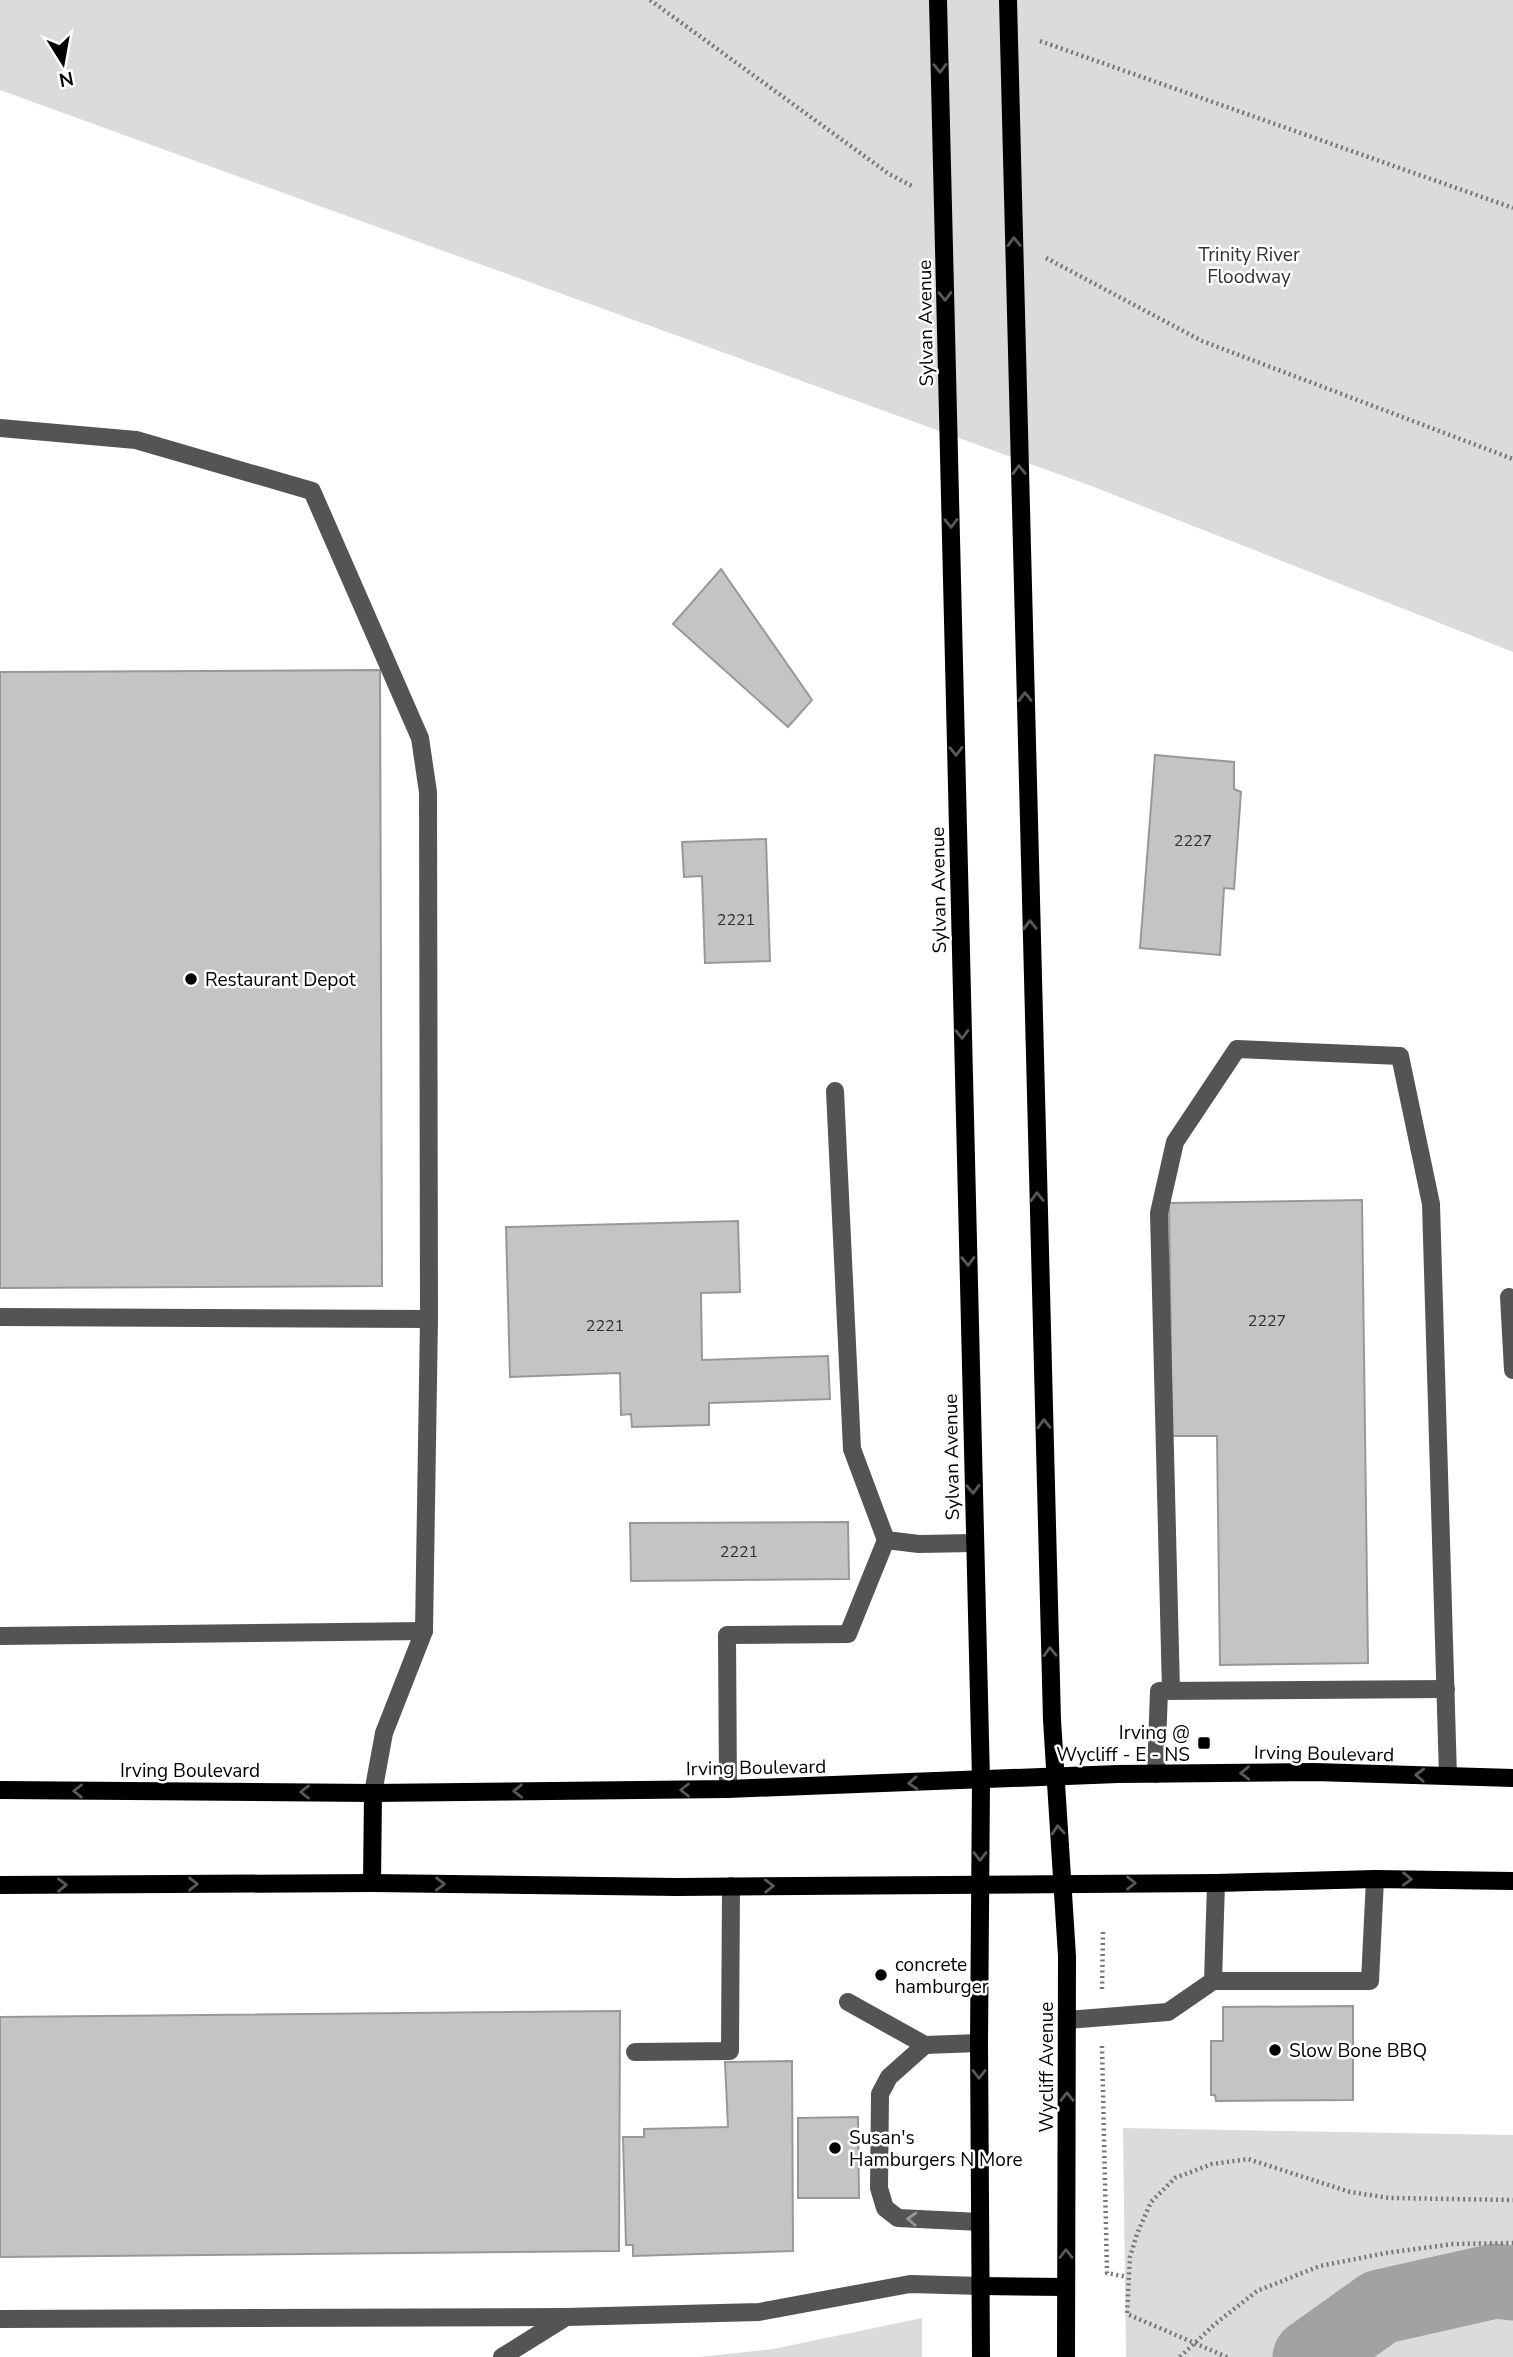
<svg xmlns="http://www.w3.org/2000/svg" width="1513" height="2357" font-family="'Nunito Sans',sans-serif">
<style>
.green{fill:#dbdbdb}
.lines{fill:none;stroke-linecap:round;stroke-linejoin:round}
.river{stroke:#a2a2a2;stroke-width:75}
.building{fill:#c4c4c4;stroke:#989898;stroke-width:2}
.path{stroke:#767676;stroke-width:4.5;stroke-dasharray:2 3.5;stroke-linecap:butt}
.minor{stroke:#545454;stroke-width:18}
.major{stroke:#000;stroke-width:18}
.oneway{stroke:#595959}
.oneway2{stroke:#989898}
.poi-dot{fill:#000;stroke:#fff;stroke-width:2.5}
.labels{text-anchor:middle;stroke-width:5;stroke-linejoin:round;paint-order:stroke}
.number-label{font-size:16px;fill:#313131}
.park-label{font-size:19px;fill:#323232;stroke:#fff}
.street-label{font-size:19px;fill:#000;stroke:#fff}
.poi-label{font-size:19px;fill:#000;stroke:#fff;text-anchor:start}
</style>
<rect width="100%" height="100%" fill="#fff"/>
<g class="green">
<path d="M0 0H1513V652L1094 487 0 90Z"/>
<path d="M1123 2128 1513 2135V2357H1126Z"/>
<path d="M922 2318V2357H699L773 2349Z"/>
</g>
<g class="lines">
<path class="river" d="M1310 2357 1380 2307 1495 2281 1513 2283"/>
</g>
<g class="building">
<path d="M721 569 812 700 788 727 673 624Z"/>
<path d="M380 670 382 1286 0 1288V672Z"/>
<path d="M1155 755 1234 762V789L1241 792 1234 889 1224 888 1220 955 1140 948Z"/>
<path d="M766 839 770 961 705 963 702 876 684 877 682 842Z"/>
<path d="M1362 1200 1368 1663 1220 1665 1217 1436H1172L1169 1203Z"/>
<path d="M738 1221 740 1292 701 1293 702 1360 828 1356 830 1399 709 1403V1425L632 1427 631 1414 621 1415 620 1373 510 1377 506 1227Z"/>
<path d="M848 1522 849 1579 631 1581 630 1523Z"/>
<path d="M1353 2006V2100L1216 2101 1215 2095H1211V2041H1223V2007Z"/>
<path d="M620 2011 619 2251 0 2257V2017Z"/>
<path d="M792 2061 793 2251 633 2256V2245H626L623 2137H644V2129L728 2127 725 2062Z"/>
<path d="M858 2117 859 2198H798V2118Z"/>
</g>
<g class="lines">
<g class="path">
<path d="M650 0 889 174 912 186"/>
<path d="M1040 41 1513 208"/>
<path d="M1046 258 1202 341 1513 459"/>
<path d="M1102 1989 1103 1932"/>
<path d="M1102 2046 1107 2273 1127 2277"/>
<path d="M1180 2357 1215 2324 1257 2291 1320 2266 1386 2253 1453 2244 1513 2243"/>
<path d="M1227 2357 1127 2314 1130 2257 1137 2234 1151 2202 1175 2178 1212 2164 1248 2159 1350 2192 1390 2198 1513 2200"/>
</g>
<g class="minor">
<path d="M0 428 136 440 312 491 420 738 428 792 429 1319 424 1631 384 1733 373 1793"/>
<path d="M835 1091 852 1449 886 1540 919 1544 974 1543"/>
<path d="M1509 1297 1513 1370"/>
<path d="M0 1317 429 1319"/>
<path d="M0 1636 424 1631"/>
<path d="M1171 1691 1159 1213 1175 1142 1237 1049 1400 1056 1431 1204 1448 1776"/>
<path d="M1156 1774 1159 1691 1446 1689"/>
<path d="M728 1789 727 1635 848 1634 886 1540"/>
<path d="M1216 1883 1213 1981H1370L1375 1879"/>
<path d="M848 2002 925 2045 979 2043"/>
<path d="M1067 2020 1168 2012 1213 1981"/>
<path d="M925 2045 889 2077 880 2094 879 2188 885 2208 898 2218 980 2222"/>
<path d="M635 2052 730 2051 731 1886"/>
<path d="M0 2319 566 2317"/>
<path d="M502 2357 566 2317 759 2312 910 2284 981 2286"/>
</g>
<g class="major">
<path d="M938 0 981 1780 979 2043 981 2357"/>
<path d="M1008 0 1052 1720 1067 1956 1066 2357"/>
<path d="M0 1790 373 1793 728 1789 1118 1774 1314 1772 1513 1778"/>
<path d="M372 1883 373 1793"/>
<path d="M0 1885 372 1883 677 1887 1216 1883 1375 1879 1513 1881"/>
<path d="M981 2286 1066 2287"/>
</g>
</g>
<defs><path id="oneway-chevron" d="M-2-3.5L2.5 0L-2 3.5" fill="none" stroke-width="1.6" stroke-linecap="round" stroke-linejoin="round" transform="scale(1.75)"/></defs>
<g class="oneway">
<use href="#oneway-chevron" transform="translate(940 68) rotate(89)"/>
<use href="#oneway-chevron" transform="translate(1014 242) rotate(-91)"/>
<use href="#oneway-chevron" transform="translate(945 296) rotate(89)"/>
<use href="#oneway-chevron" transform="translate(1019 470) rotate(-91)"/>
<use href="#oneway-chevron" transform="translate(951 523) rotate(89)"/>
<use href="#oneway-chevron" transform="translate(1025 697) rotate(-91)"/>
<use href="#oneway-chevron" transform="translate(956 751) rotate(89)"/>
<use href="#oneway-chevron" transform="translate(1030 925) rotate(-91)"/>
<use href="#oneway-chevron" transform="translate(962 1034) rotate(89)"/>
<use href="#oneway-chevron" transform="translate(1037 1197) rotate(-92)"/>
<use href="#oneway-chevron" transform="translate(968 1261) rotate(89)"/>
<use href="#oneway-chevron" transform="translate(1044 1424) rotate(-92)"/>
<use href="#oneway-chevron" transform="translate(973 1489) rotate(89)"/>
<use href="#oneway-chevron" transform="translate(1050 1652) rotate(-92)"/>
<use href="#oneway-chevron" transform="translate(1245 1773) rotate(179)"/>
<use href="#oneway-chevron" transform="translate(1420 1775) rotate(-178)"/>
<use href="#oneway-chevron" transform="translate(913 1783) rotate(177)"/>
<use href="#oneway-chevron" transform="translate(685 1790) rotate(180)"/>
<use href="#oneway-chevron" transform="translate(78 1791) rotate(-180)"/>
<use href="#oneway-chevron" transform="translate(518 1791) rotate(179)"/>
<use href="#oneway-chevron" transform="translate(305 1792) rotate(-180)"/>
<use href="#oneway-chevron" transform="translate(1058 1830) rotate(-94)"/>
<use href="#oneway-chevron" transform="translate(980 1856) rotate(90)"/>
<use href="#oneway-chevron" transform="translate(1407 1879) rotate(1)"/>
<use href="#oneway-chevron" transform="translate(1131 1883)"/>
<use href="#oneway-chevron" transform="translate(193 1884)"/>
<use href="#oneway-chevron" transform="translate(440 1884) rotate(1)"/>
<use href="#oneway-chevron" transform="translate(62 1885) rotate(-1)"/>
<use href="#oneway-chevron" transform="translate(769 1886) rotate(-1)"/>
<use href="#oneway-chevron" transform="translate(979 2074) rotate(90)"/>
<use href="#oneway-chevron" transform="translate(1067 2097) rotate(-90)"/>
<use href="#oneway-chevron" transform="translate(1066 2254) rotate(-90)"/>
</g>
<use class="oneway2" href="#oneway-chevron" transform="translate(912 2219) rotate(-177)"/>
<g class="poi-dot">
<circle cx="191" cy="979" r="7"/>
<rect x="1197" y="1736" width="14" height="14" rx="3.5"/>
<circle cx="881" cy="1975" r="7"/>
<circle cx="1275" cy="2050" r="7"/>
<circle cx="835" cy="2148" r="7"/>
</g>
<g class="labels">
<g class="number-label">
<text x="1193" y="846">2227</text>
<text x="736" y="925">2221</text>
<text x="1267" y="1326">2227</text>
<text x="605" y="1331">2221</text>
<text x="739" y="1557">2221</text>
</g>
<g class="park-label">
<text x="1249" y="261">Trinity River<tspan x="1249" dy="22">Floodway</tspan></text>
</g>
<g class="street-label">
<text transform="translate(925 323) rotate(-91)" y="7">Sylvan Avenue</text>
<text transform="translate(938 890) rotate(-91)" y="7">Sylvan Avenue</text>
<text transform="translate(951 1457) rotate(-91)" y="7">Sylvan Avenue</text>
<text transform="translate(1324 1753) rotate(1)" y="7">Irving Boulevard</text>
<text transform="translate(756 1767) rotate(-1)" y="7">Irving Boulevard</text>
<text x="190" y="1777">Irving Boulevard</text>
<text transform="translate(1046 2067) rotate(-90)" y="7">Wycliff Avenue</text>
</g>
<g class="poi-label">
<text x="205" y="986">Restaurant Depot</text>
<text x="1190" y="1739" text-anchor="end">Irving @<tspan x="1190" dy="22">Wycliff - E - NS</tspan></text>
<text x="895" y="1971">concrete<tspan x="895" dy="22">hamburger</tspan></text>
<text x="1289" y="2057">Slow Bone BBQ</text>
<text x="849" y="2144">Susan's<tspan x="849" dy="22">Hamburgers N More</tspan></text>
</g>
</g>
<g transform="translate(63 63) rotate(169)" stroke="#ffffff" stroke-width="5" paint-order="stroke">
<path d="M0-5L12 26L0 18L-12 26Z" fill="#000000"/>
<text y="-10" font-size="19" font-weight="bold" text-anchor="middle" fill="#000000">N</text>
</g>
</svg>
